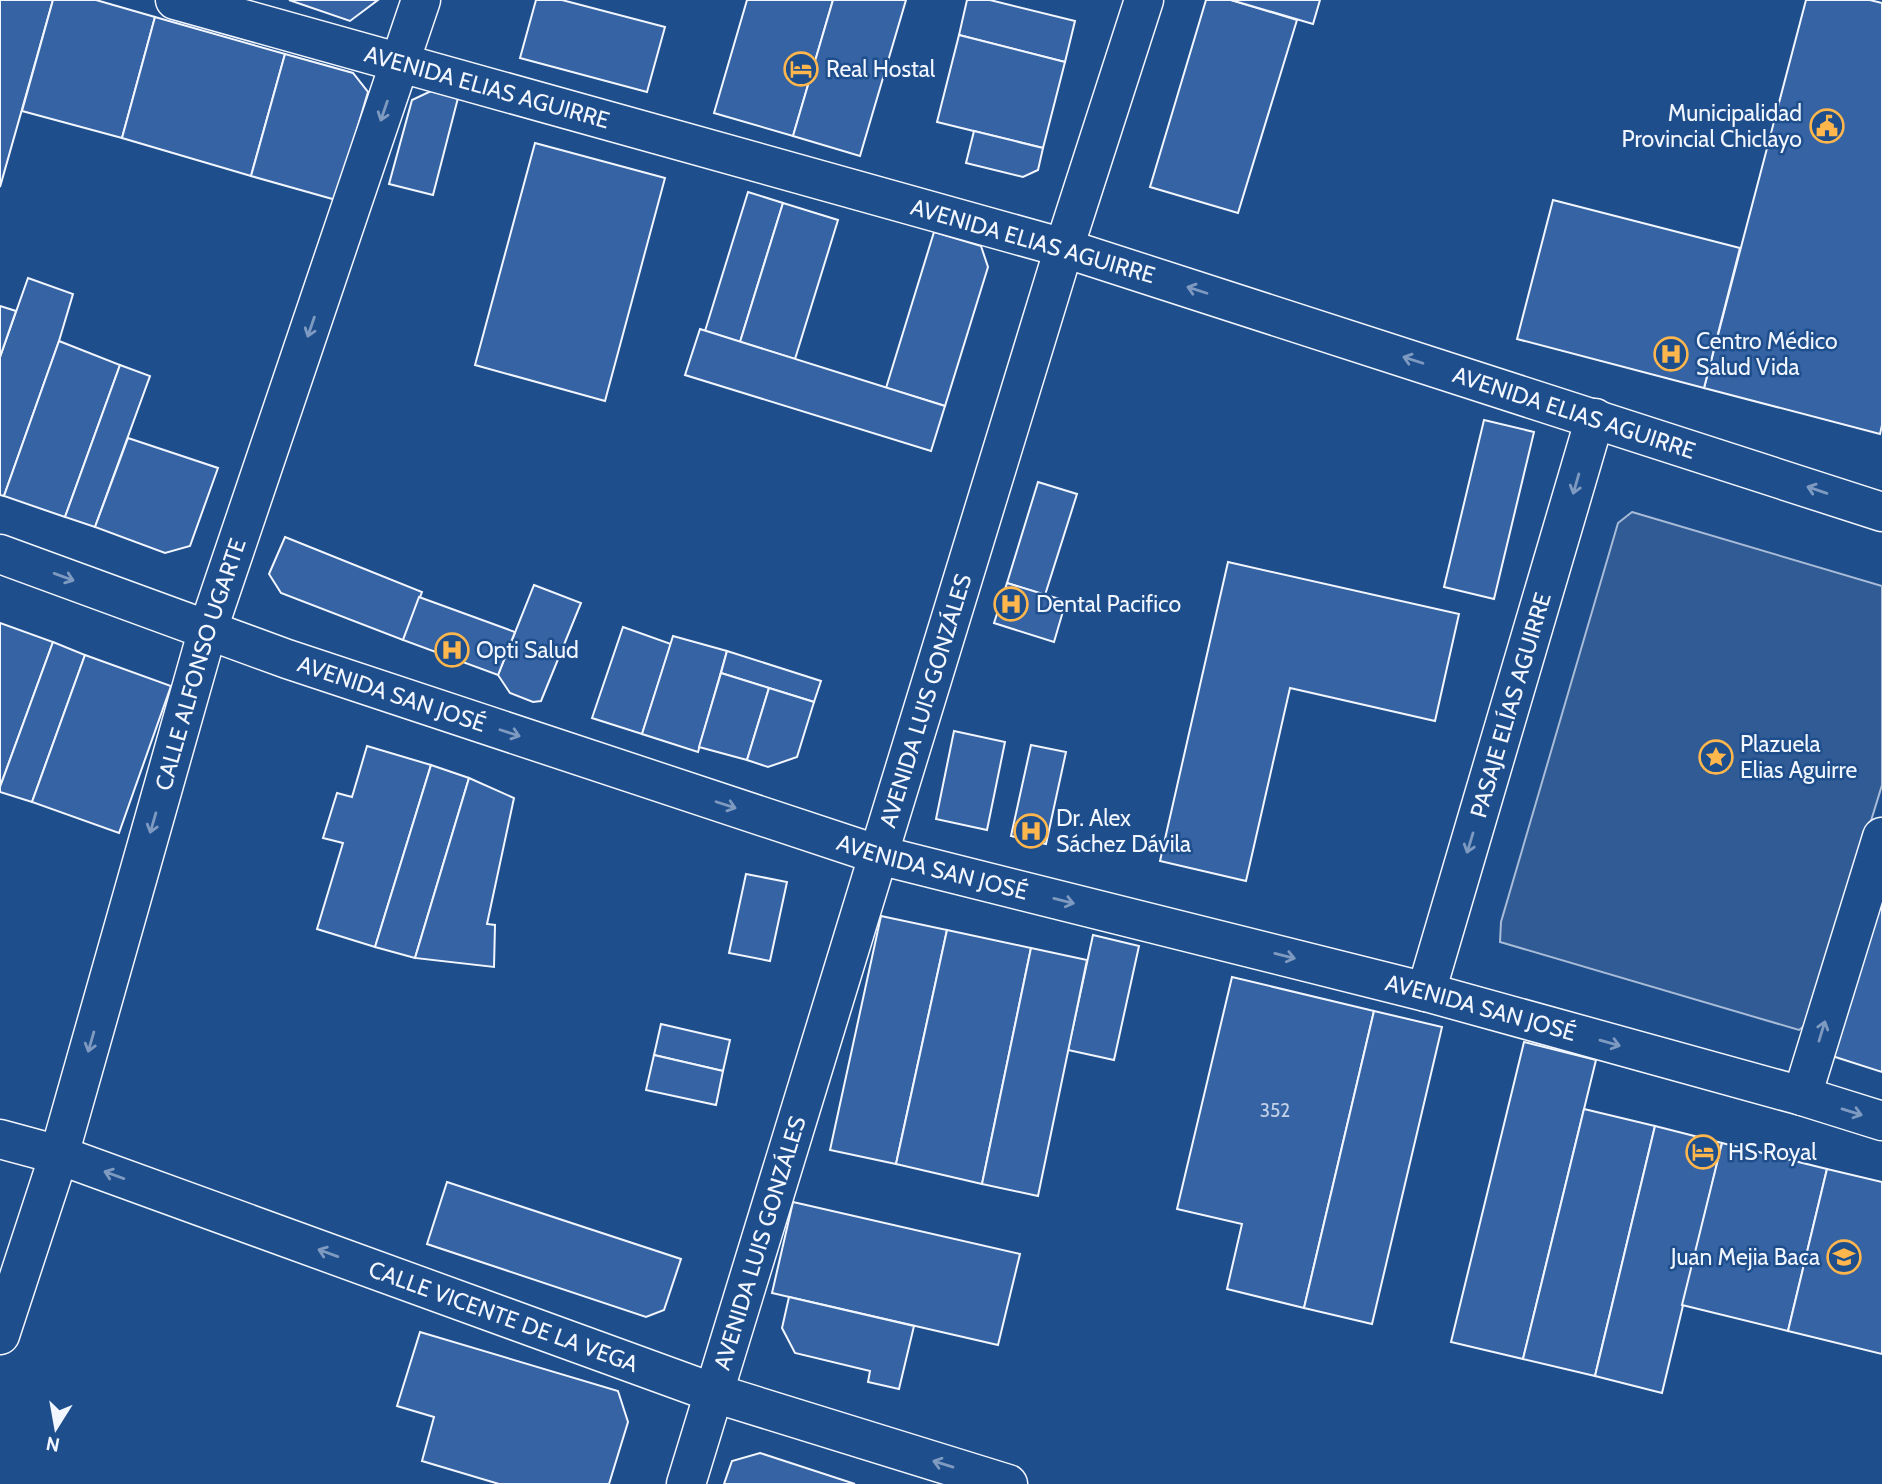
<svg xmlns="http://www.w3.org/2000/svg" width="1882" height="1484" font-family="Cabin,sans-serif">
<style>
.parking{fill:#305b95;stroke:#a8bbd7;stroke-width:2}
.building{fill:#3563a3;stroke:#f2f6ff;stroke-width:2}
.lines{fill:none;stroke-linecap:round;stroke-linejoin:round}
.street-casing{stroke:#f2f6ff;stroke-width:41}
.secondary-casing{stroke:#f2f6ff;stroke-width:41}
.street{stroke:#1f4e8c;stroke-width:38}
.secondary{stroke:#1f4e8c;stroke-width:38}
.oneway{stroke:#7e9ac0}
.labels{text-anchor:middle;stroke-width:5;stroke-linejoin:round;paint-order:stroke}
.number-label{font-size:19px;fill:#c3d1e8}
.poi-label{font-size:23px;fill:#f2f6ff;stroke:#1f4e8c;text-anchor:start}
.street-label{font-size:23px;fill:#f2f6ff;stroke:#1f4e8c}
</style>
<rect width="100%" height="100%" fill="#1f4e8c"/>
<path class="parking" d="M1632 512 1882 586V785L1809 1022 1799 1030 1500 942 1501 922 1618 523Z"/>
<g class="building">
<path d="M0 0H53L0 187Z"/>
<path d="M53 0H96L155 17 122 138 22 111Z"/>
<path d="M289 0H378L350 21Z"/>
<path d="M536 0H562L665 27 647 92 520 58Z"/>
<path d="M747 0H833L793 136 714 113Z"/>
<path d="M833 0H906L860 156 793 136Z"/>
<path d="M967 0H990L1075 21 1065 62 959 35Z"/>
<path d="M1206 0H1231L1297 20 1238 213 1150 187Z"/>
<path d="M1231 0H1320L1313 24Z"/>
<path d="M1806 0H1870L1882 3V425L1880 434 1704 388Z"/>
<path d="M155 17 285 54 251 176 122 138Z"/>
<path d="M959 35 1065 62 1043 148 937 122Z"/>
<path d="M285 54 353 73 368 92 336 200 251 176Z"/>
<path d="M431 91 458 98 433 195 389 184 412 100Z"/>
<path d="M974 131 1043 148 1038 170 1023 177 966 163Z"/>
<path d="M535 143 665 178 605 401 475 365Z"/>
<path d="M748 192 783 203 740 342 705 331Z"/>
<path d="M1553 200 1740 248 1704 388 1517 339Z"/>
<path d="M783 203 838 220 795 359 740 342Z"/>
<path d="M934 232 981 246 988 267 945 406 886 388Z"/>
<path d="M28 278 73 294 59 341 4 496 0 495V357Z"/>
<path d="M0 306 16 311 0 357Z"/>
<path d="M700 329 945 406 931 451 685 375Z"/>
<path d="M59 341 120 365 65 517 4 496Z"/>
<path d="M120 365 150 376 95 527 65 517Z"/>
<path d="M1484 420 1534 432 1494 599 1444 587Z"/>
<path d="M128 438 218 468 190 546 165 553 95 527Z"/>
<path d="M1038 482 1077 494 1045 595 1007 583Z"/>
<path d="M285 537 422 592 403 640 281 593 269 574Z"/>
<path d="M1228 562 1459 614 1435 721 1290 688 1246 881 1160 861Z"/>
<path d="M1007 583 1066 601 1054 642 994 623Z"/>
<path d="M534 585 581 603 541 701 533 702 510 693 498 675Z"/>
<path d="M419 597 515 632 498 675 403 640Z"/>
<path d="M0 623 53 642 0 787Z"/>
<path d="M623 627 671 644 642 734 592 718Z"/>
<path d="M673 636 727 651 698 752 642 734Z"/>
<path d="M53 642 85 655 32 802 0 792V787Z"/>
<path d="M727 651 821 681 814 702 721 673Z"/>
<path d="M85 655 171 686 119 833 32 802Z"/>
<path d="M721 673 769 688 747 760 699 747Z"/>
<path d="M769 688 814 702 797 757 768 767 747 760Z"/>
<path d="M954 731 1005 742 987 830 936 819Z"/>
<path d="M1031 745 1066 752 1046 844 1011 836Z"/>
<path d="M367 746 431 765 375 947 317 929 343 843 323 838 337 793 352 797Z"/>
<path d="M431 765 469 778 415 958 375 947Z"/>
<path d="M469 778 514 798 487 924 495 925 494 967 415 958Z"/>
<path d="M746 874 787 882 770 961 729 953Z"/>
<path d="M1882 881V1072L1826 1054Z"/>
<path d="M881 916 947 930 896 1164 830 1150Z"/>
<path d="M947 930 1031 948 982 1184 896 1164Z"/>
<path d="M1093 935 1139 946 1114 1060 1068 1050Z"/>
<path d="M1031 948 1087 960 1038 1196 982 1184Z"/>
<path d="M1232 977 1374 1011 1304 1308 1227 1289 1242 1224 1177 1209Z"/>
<path d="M1374 1011 1442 1027 1372 1324 1304 1308Z"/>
<path d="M661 1024 730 1040 723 1071 654 1055Z"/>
<path d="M1524 1042 1596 1060 1523 1359 1451 1342Z"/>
<path d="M654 1055 723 1071 716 1105 646 1090Z"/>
<path d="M1584 1109 1655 1126 1595 1376 1523 1359Z"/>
<path d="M1655 1126 1722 1143 1662 1393 1595 1376Z"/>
<path d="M1722 1143 1827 1169 1788 1331 1682 1305Z"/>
<path d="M1827 1169 1882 1182V1354L1788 1331Z"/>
<path d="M447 1182 681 1259 664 1310 646 1317 427 1244Z"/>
<path d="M793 1202 1020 1254 998 1345 772 1293Z"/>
<path d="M789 1297 914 1326 899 1389 868 1382 870 1371 795 1353 782 1328Z"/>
<path d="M420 1332 618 1391 628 1422 609 1484H499L422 1461 434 1417 397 1406Z"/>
<path d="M760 1453 855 1484H724L732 1461Z"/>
</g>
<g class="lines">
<defs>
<g id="street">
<path id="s1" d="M175 0 1064 248"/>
<path id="s2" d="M1426 992 1595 418"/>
<path d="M1802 1096 1882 837"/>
<path id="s3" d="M0 1139 59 1155 714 1393 1008 1484"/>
<path id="s4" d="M0 1335 59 1155 208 629 421 0"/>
</g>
<g id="secondary">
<path id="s5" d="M1064 248 1882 512"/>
<path id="s6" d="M0 554 287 659 879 855 1426 992 1802 1096 1882 1121"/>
<path id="s7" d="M686 1484 1064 248 1144 0"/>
</g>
</defs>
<use href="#street" class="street-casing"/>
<use href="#secondary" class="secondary-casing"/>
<use href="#street" class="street"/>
<use href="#secondary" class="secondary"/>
</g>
<defs><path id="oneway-shaft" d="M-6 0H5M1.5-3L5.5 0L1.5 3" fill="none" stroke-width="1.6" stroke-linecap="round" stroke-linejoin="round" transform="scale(1.75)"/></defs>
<g class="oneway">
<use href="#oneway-shaft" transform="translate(384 111) rotate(109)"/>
<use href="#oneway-shaft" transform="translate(1197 290) rotate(-162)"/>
<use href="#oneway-shaft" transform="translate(311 327) rotate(109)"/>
<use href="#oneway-shaft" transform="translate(1413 360) rotate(-162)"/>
<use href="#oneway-shaft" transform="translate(1576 484) rotate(106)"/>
<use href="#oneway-shaft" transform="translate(1817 490) rotate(-161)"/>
<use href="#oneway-shaft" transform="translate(64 577) rotate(20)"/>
<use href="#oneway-shaft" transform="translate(510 733) rotate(18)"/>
<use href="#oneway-shaft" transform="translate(726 805) rotate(18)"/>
<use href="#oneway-shaft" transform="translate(153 823) rotate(106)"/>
<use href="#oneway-shaft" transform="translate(1470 843) rotate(107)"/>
<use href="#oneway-shaft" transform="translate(1064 901) rotate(14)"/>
<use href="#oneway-shaft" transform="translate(1285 956) rotate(14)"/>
<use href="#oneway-shaft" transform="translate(1822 1031) rotate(-73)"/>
<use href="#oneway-shaft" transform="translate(91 1042) rotate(106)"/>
<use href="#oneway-shaft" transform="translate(1610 1043) rotate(16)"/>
<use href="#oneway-shaft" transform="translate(1852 1112) rotate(17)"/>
<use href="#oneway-shaft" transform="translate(114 1175) rotate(-160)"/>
<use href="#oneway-shaft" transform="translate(328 1253) rotate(-160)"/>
<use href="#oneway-shaft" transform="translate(943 1464) rotate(-163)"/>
</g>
<defs>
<symbol id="hotel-ring" viewBox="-11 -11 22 22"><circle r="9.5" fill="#1f4e8c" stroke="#ffb74d" stroke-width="1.5"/><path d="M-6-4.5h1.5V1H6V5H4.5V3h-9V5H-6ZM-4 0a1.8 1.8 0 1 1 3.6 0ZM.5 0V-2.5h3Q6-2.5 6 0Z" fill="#ffb74d"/></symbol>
<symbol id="civic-ring" viewBox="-11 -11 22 22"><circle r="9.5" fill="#1f4e8c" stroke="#ffb74d" stroke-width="1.5"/><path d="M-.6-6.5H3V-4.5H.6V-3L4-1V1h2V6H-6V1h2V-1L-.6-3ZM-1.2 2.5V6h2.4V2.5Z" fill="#ffb74d"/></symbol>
<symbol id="hospital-ring" viewBox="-11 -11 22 22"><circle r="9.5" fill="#1f4e8c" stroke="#ffb74d" stroke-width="1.5"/><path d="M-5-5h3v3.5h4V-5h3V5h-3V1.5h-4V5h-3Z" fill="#ffb74d"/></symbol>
<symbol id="sight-ring" viewBox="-11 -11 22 22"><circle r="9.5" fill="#1f4e8c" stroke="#ffb74d" stroke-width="1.5"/><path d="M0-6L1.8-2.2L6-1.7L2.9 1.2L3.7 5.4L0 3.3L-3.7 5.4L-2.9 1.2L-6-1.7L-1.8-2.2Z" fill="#ffb74d"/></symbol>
<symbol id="university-ring" viewBox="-11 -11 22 22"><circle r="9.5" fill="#1f4e8c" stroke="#ffb74d" stroke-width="1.5"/><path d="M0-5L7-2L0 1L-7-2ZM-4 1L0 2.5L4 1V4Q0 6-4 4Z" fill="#ffb74d"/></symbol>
</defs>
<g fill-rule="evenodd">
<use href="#hotel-ring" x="782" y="50" width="38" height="38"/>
<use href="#civic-ring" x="1808" y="107" width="38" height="38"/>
<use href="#hospital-ring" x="1652" y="335" width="38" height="38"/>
<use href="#hospital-ring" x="992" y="585" width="38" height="38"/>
<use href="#hospital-ring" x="433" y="631" width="38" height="38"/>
<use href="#sight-ring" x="1697" y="738" width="38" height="38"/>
<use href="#hospital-ring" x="1012" y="812" width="38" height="38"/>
<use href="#hotel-ring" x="1684" y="1133" width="38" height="38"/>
<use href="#university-ring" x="1825" y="1238" width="38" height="38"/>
</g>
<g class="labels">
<g class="number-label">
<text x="1275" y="1117">352</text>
</g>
<g class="poi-label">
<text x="826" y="77">Real Hostal</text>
<text x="1802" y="121" text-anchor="end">Municipalidad<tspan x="1802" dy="26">Provincial Chiclayo</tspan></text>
<text x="1696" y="349">Centro Médico<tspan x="1696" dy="26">Salud Vida</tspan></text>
<text x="1036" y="612">Dental Pacifico</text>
<text x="476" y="658">Opti Salud</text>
<text x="1740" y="752">Plazuela<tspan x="1740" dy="26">Elias Aguirre</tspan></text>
<text x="1056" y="826">Dr. Alex<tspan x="1056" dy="26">Sáchez Dávila</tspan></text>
<text x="1728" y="1160">HS Royal</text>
<text x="1820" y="1265" text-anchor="end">Juan Mejia Baca</text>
</g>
<g class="street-label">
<text dy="8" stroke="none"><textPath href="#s1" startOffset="324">AVENIDA ELIAS AGUIRRE</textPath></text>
<text transform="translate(1033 241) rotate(16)" y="8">AVENIDA ELIAS AGUIRRE</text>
<text dy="8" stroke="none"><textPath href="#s5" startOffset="536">AVENIDA ELIAS AGUIRRE</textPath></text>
<text dy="8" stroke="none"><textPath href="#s4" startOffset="700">CALLE ALFONSO UGARTE</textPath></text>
<text dy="8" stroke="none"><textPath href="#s6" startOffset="416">AVENIDA SAN JOSÉ</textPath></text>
<text dy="8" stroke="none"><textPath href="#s7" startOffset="819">AVENIDA LUIS GONZÁLES</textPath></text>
<text dy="8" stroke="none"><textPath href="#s2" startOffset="299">PASAJE ELÍAS AGUIRRE</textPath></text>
<text dy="8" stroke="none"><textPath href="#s6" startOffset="984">AVENIDA SAN JOSÉ</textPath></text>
<text dy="8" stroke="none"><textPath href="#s6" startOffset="1550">AVENIDA SAN JOSÉ</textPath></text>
<text dy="8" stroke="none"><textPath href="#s7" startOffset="252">AVENIDA LUIS GONZÁLES</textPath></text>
<text dy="8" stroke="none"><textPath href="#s3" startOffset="534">CALLE VICENTE DE LA VEGA</textPath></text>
</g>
</g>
<g transform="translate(56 1428) rotate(191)" stroke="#1f4e8c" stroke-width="5" paint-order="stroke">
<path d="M0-5L12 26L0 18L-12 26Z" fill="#f2f6ff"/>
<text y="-10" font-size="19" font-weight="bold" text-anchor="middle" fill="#f2f6ff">N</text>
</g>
</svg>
